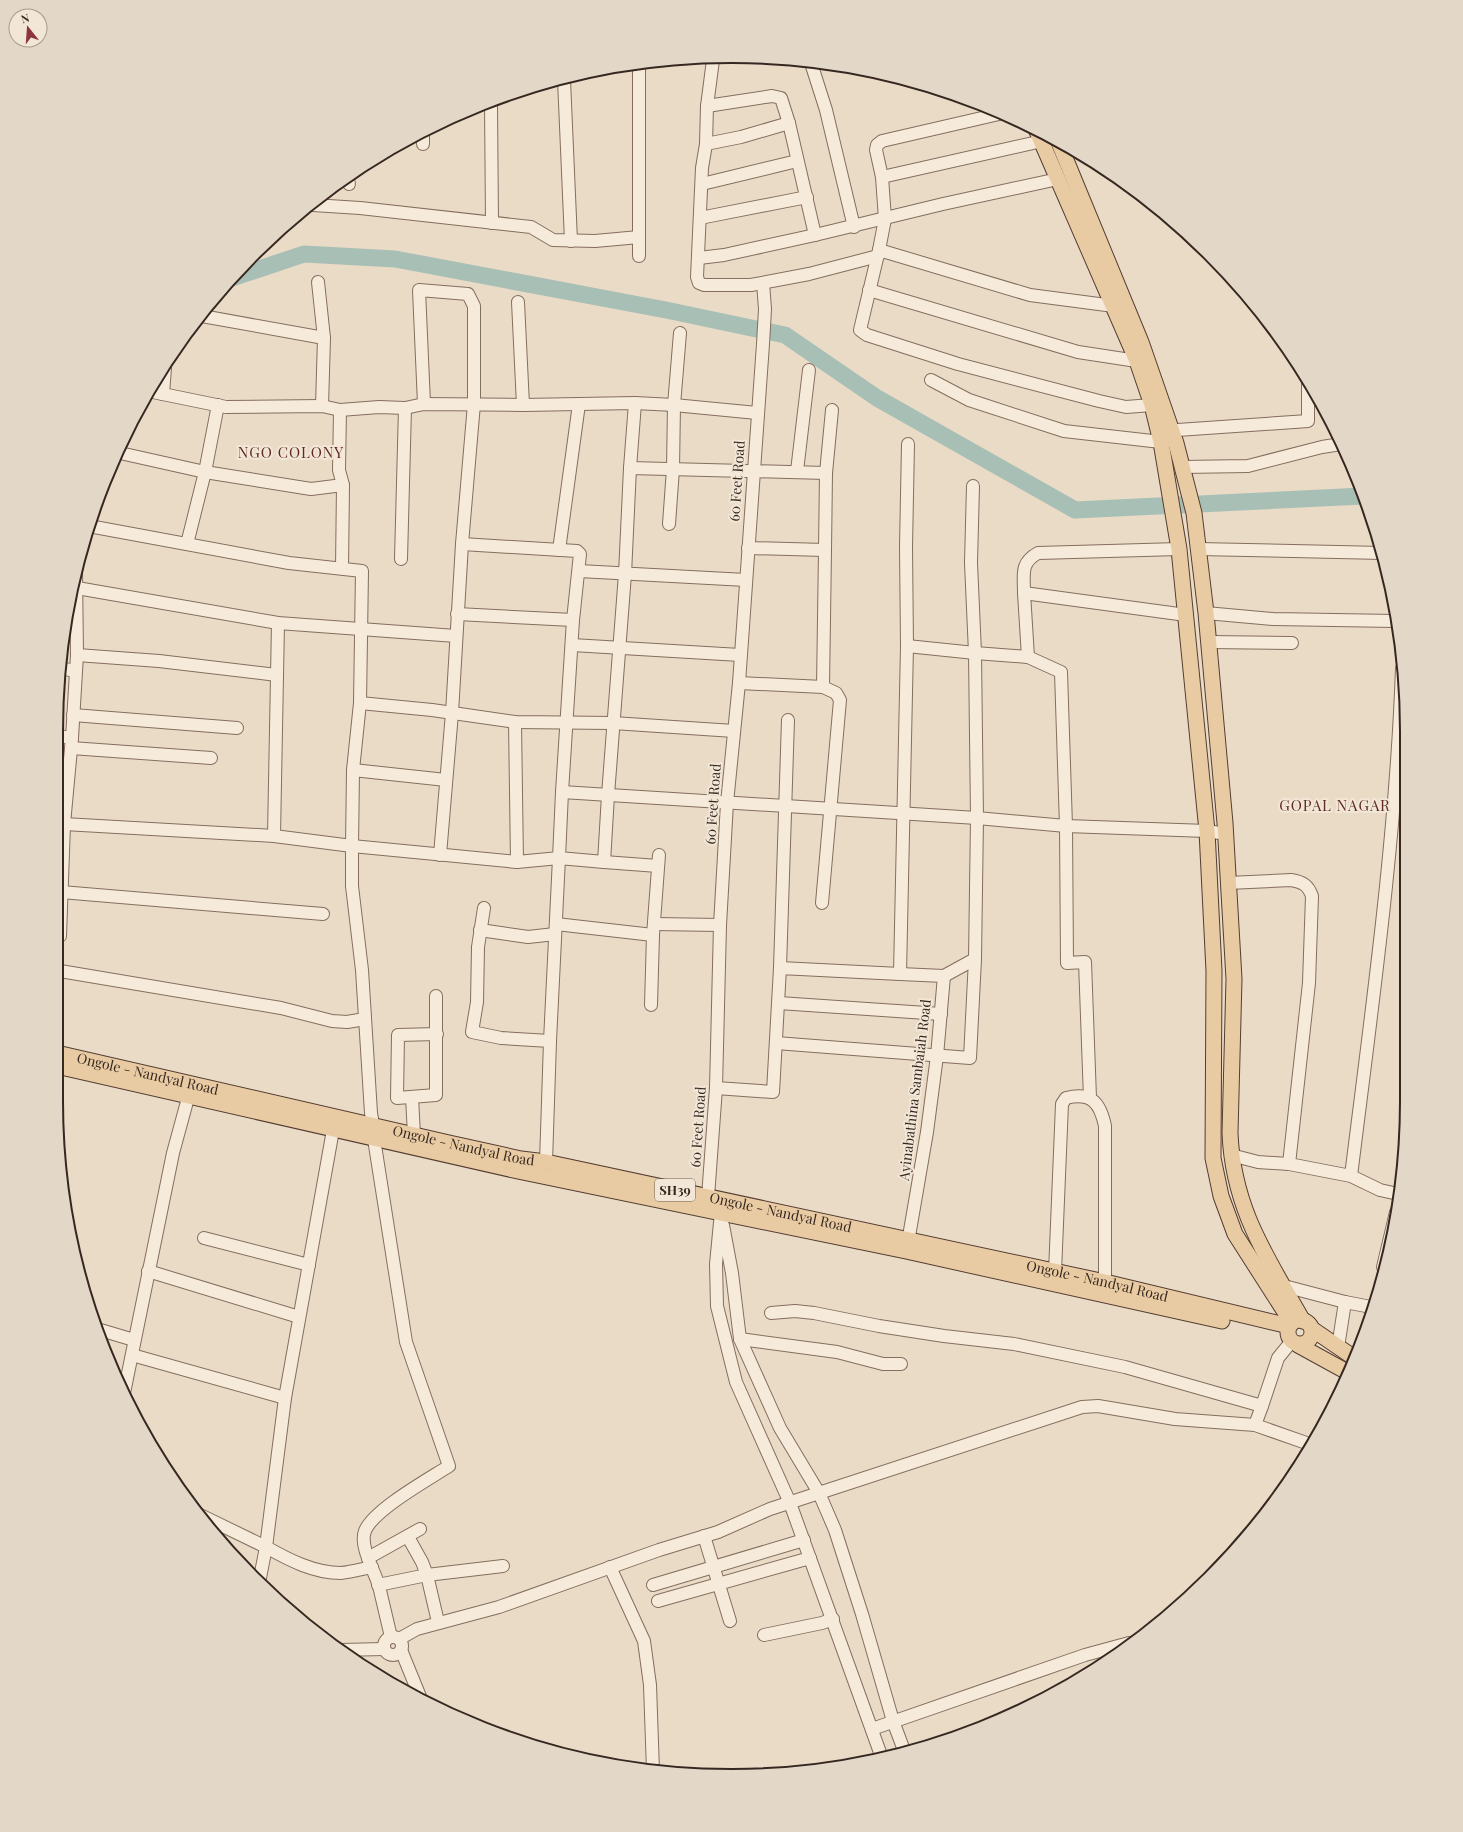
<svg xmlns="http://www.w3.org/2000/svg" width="1463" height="1832" font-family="'Playfair Display',serif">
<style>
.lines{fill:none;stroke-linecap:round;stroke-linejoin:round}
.river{stroke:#a8bfb5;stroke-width:17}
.minor-casing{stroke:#846e5e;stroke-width:14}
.major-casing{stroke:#533d32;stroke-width:17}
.minor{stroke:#f6eada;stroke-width:12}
.major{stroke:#e9cba3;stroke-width:15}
.labels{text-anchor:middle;stroke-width:4;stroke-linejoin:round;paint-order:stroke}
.shield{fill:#f2e7d6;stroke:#6e6157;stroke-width:1}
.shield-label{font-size:13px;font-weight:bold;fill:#362821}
.street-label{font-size:14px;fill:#362821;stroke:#f2e7d6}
.neighbourhood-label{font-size:15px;letter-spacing:1px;fill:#5f2924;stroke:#f2e7d6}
.rim{fill:none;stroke:#362821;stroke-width:2}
</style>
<rect width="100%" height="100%" fill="#eadbc7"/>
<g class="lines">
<path class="river" d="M232 278 304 254 395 259 666 310 785 335 877 398 1075 510 1363 496"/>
<defs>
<g id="minor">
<path d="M713 60 707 106 706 144 702 168 697 277 699 283 704 285H751L809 274 878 256"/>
<path d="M811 63 826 110 854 227"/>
<path d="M564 80 571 241"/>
<path d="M491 103 492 223"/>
<path d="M707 106 772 96 781 98 789 123 815 235"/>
<path d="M999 114 882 141 877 145 876 150 882 177 885 219 879 250 860 330 867 335 958 364 1099 401 1126 407 1152 405"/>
<path d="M423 133V144"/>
<path d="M706 144 741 137 789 123"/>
<path d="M882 177 1042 141"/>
<path d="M348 179 349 184"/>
<path d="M702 184 797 161"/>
<path d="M313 205 360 208 531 227 553 240 595 241 639 237"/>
<path d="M700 218 807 197"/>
<path d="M879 250 1030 295 1114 306"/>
<path d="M639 256V63"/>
<path d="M699 258 724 255 815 235 943 204 1058 179"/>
<path d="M318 282 324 338 322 406"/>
<path d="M869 290 1078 352 1137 361"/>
<path d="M518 302 523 405"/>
<path d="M202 316 324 338"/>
<path d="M931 380 969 400 1064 431 1161 442"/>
<path d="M148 391 226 407 322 406 340 410 379 407 405 408 424 404 523 405 635 403 674 405 757 413"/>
<path d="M163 394 165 368"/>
<path d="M424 404 419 290 468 294 474 306V404L462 544 452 713 440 855"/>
<path d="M340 410 339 470 343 485 342 568"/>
<path d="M1163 431 1308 421V382"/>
<path d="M120 453 205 472 311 489 343 485"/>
<path d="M1182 467 1248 466 1322 447 1341 444"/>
<path d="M630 468 635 403"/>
<path d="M797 471 809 370"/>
<path d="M973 486 971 563 975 653 1028 657"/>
<path d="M669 524 673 469 674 405 680 333"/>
<path d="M89 526 289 563 362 571 360 703 353 770 352 846V886L362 970 371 1113 373 1125"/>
<path d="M187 544 205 472 218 405"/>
<path d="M462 544 577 551 580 554 573 620 562 792"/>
<path d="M748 548 825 550 826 473 832 410"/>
<path d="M1198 549 1383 553"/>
<path d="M559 550 579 404"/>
<path d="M401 559 405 408"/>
<path d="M579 571 746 580"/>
<path d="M77 588 278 623 456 636"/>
<path d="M1024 593C1024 574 1020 563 1038 553L1179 549"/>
<path d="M1206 613 1273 619 1395 621"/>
<path d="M457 614 573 620"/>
<path d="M1208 642 1292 643"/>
<path d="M572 645 740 655"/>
<path d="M77 655 159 661 277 675"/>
<path d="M60 668 75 671"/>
<path d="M739 683 823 687 825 550"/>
<path d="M360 703 432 710 515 722 613 723 734 731"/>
<path d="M73 715 237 728"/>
<path d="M515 722 517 862"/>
<path d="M58 736 72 738"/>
<path d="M71 748 211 758"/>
<path d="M353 770 446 780"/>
<path d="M64 824 274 836 352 846 517 862 559 858 562 792 977 818 1066 826 1207 831 1226 834"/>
<path d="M274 836 278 623"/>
<path d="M604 862 658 866"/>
<path d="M1228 883 1291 880C1303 882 1308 885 1312 896L1309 983 1289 1164"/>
<path d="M61 892 323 914"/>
<path d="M822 903 840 700 836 693 823 687"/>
<path d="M484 908 478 947 477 1002 472 1032 501 1038 550 1041"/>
<path d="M556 924 653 935"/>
<path d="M654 924 720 925"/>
<path d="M480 930 528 937 555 934"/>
<path d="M60 936 64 824 72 738 77 655 76 572"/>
<path d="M780 968 788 720"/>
<path d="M60 971 281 1008 332 1021 347 1022 365 1019"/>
<path d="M900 974 944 976 937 1056 927 1132 907 1248"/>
<path d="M944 976 975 959"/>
<path d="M436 996V1095L397 1098 398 1035 437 1034"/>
<path d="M779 1003 941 1014"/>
<path d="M651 1005 653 935 659 855"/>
<path d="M776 1043 970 1058 975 959 977 818 975 653 907 646"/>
<path d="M716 1088 773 1092 780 968 900 974 907 646 906 547 908 444"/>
<path d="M412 1097 414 1135"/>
<path d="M1090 1098 1085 962 1067 963 1066 826 1061 672 1028 657 1024 593 1186 615"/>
<path d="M333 1130 285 1398 266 1547C289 1560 314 1573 341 1573 351 1572 362 1569 372 1567"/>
<path d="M374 1139 406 1342 449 1466C429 1479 373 1510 365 1531 359 1546 375 1572 379 1586 383 1603 387 1620 391 1637"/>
<path d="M1231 1155 1258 1162 1289 1164 1351 1176 1380 1190 1398 1194"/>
<path d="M546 1162 550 1041 559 858 604 862 608 795 625 574 630 468 826 473"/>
<path d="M1351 1176C1372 1007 1396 838 1402 668"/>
<path d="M708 1197 716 1088 720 925 727 803 739 683 763 344 765 309 763 283"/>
<path d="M721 1212 716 1264 717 1306 736 1382 790 1503 882 1758"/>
<path d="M723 1225 732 1273 740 1339 780 1428 819 1493 835 1530 862 1614 893 1721 905 1753"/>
<path d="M204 1238 309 1265"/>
<path d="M1383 1267 1396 1212"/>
<path d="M148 1271 299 1317"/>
<path d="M1055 1272 1062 1104 1066 1098C1091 1092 1100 1102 1105 1126V1282"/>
<path d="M1284 1286 1345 1302 1371 1307"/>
<path d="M771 1313 795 1311 814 1313 879 1326 944 1336 1014 1344 1125 1367 1262 1406 1255 1425"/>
<path d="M97 1329 134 1340"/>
<path d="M740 1339 837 1352 883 1364H901"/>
<path d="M1338 1347 1345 1302"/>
<path d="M132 1355 285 1398"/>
<path d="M124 1393 173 1153 191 1087"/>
<path d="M1262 1406 1278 1358 1291 1342"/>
<path d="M196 1513 266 1547 259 1583"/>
<path d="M704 1536 730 1621"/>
<path d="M408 1537 422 1562 427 1575 438 1622"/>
<path d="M368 1558 420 1529"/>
<path d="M610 1567 644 1641 650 1685 653 1771"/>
<path d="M378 1585 427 1575 503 1566"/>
<path d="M653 1585 804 1540"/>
<path d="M658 1601 810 1558"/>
<path d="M764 1635 822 1623 833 1619"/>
<circle cx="393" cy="1646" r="9"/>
<path d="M399 1639 417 1629 499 1607 659 1550 718 1532 770 1509 1082 1407 1098 1406 1175 1419 1255 1425 1312 1445"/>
<path d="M341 1650 384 1649"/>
<path d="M401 1650 421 1699"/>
<path d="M872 1729 1085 1655 1129 1643"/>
</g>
<g id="major">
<path d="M1036 129 1137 361 1152 405 1161 442 1179 549 1207 831 1214 971 1213 1158 1221 1196 1235 1234 1292 1323"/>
<path d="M1059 143 1141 342 1176 443 1194 513 1206 613 1225 823 1234 979 1230 1133C1233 1209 1267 1257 1303 1321"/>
<path id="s1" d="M61 1054 449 1143 521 1159 546 1162 1105 1282 1289 1326"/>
<path d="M61 1067 518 1171 906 1251 1222 1321"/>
<circle cx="1300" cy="1332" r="12"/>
<path d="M1312 1329 1356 1359"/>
<path d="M1298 1345 1349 1373"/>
</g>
</defs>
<use href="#minor" class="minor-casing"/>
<use href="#major" class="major-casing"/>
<use href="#minor" class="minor"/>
<use href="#major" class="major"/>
</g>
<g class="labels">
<rect class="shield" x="655" y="1179" width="40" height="22" rx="3"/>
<g class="shield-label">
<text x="675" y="1195">SH39</text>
</g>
<g class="street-label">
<text transform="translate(737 481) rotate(-86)" y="5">60 Feet Road</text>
<text transform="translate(713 804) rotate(-86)" y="5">60 Feet Road</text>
<text dy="5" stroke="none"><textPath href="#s1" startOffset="89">Ongole - Nandyal Road</textPath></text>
<text transform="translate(915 1090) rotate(-83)" y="5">Ayinabathina Sambaiah Road</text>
<text transform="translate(698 1127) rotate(-86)" y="5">60 Feet Road</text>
<text dy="5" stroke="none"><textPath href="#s1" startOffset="413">Ongole - Nandyal Road</textPath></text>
<text dy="5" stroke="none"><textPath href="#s1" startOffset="737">Ongole - Nandyal Road</textPath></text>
<text dy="5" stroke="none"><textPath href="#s1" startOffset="1061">Ongole - Nandyal Road</textPath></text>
</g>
<g class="neighbourhood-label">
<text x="291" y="458">NGO COLONY</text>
<text x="1335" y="811">GOPAL NAGAR</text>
</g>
</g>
<path d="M0 0H1463V1832H0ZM731 63H732A668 668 0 0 1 1400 731V1101A668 668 0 0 1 732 1769H731A668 668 0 0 1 63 1101V731A668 668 0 0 1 731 63Z" fill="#e3d8c8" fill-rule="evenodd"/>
<path class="rim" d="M731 63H732A668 668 0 0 1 1400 731V1101A668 668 0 0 1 732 1769H731A668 668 0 0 1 63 1101V731A668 668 0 0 1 731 63Z"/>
<g transform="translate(28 28) rotate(343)"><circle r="19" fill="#f2e7d6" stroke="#a79b8e"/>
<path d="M0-3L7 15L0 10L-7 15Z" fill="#8e3440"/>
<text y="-6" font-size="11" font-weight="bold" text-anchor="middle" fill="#362821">N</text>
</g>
</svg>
